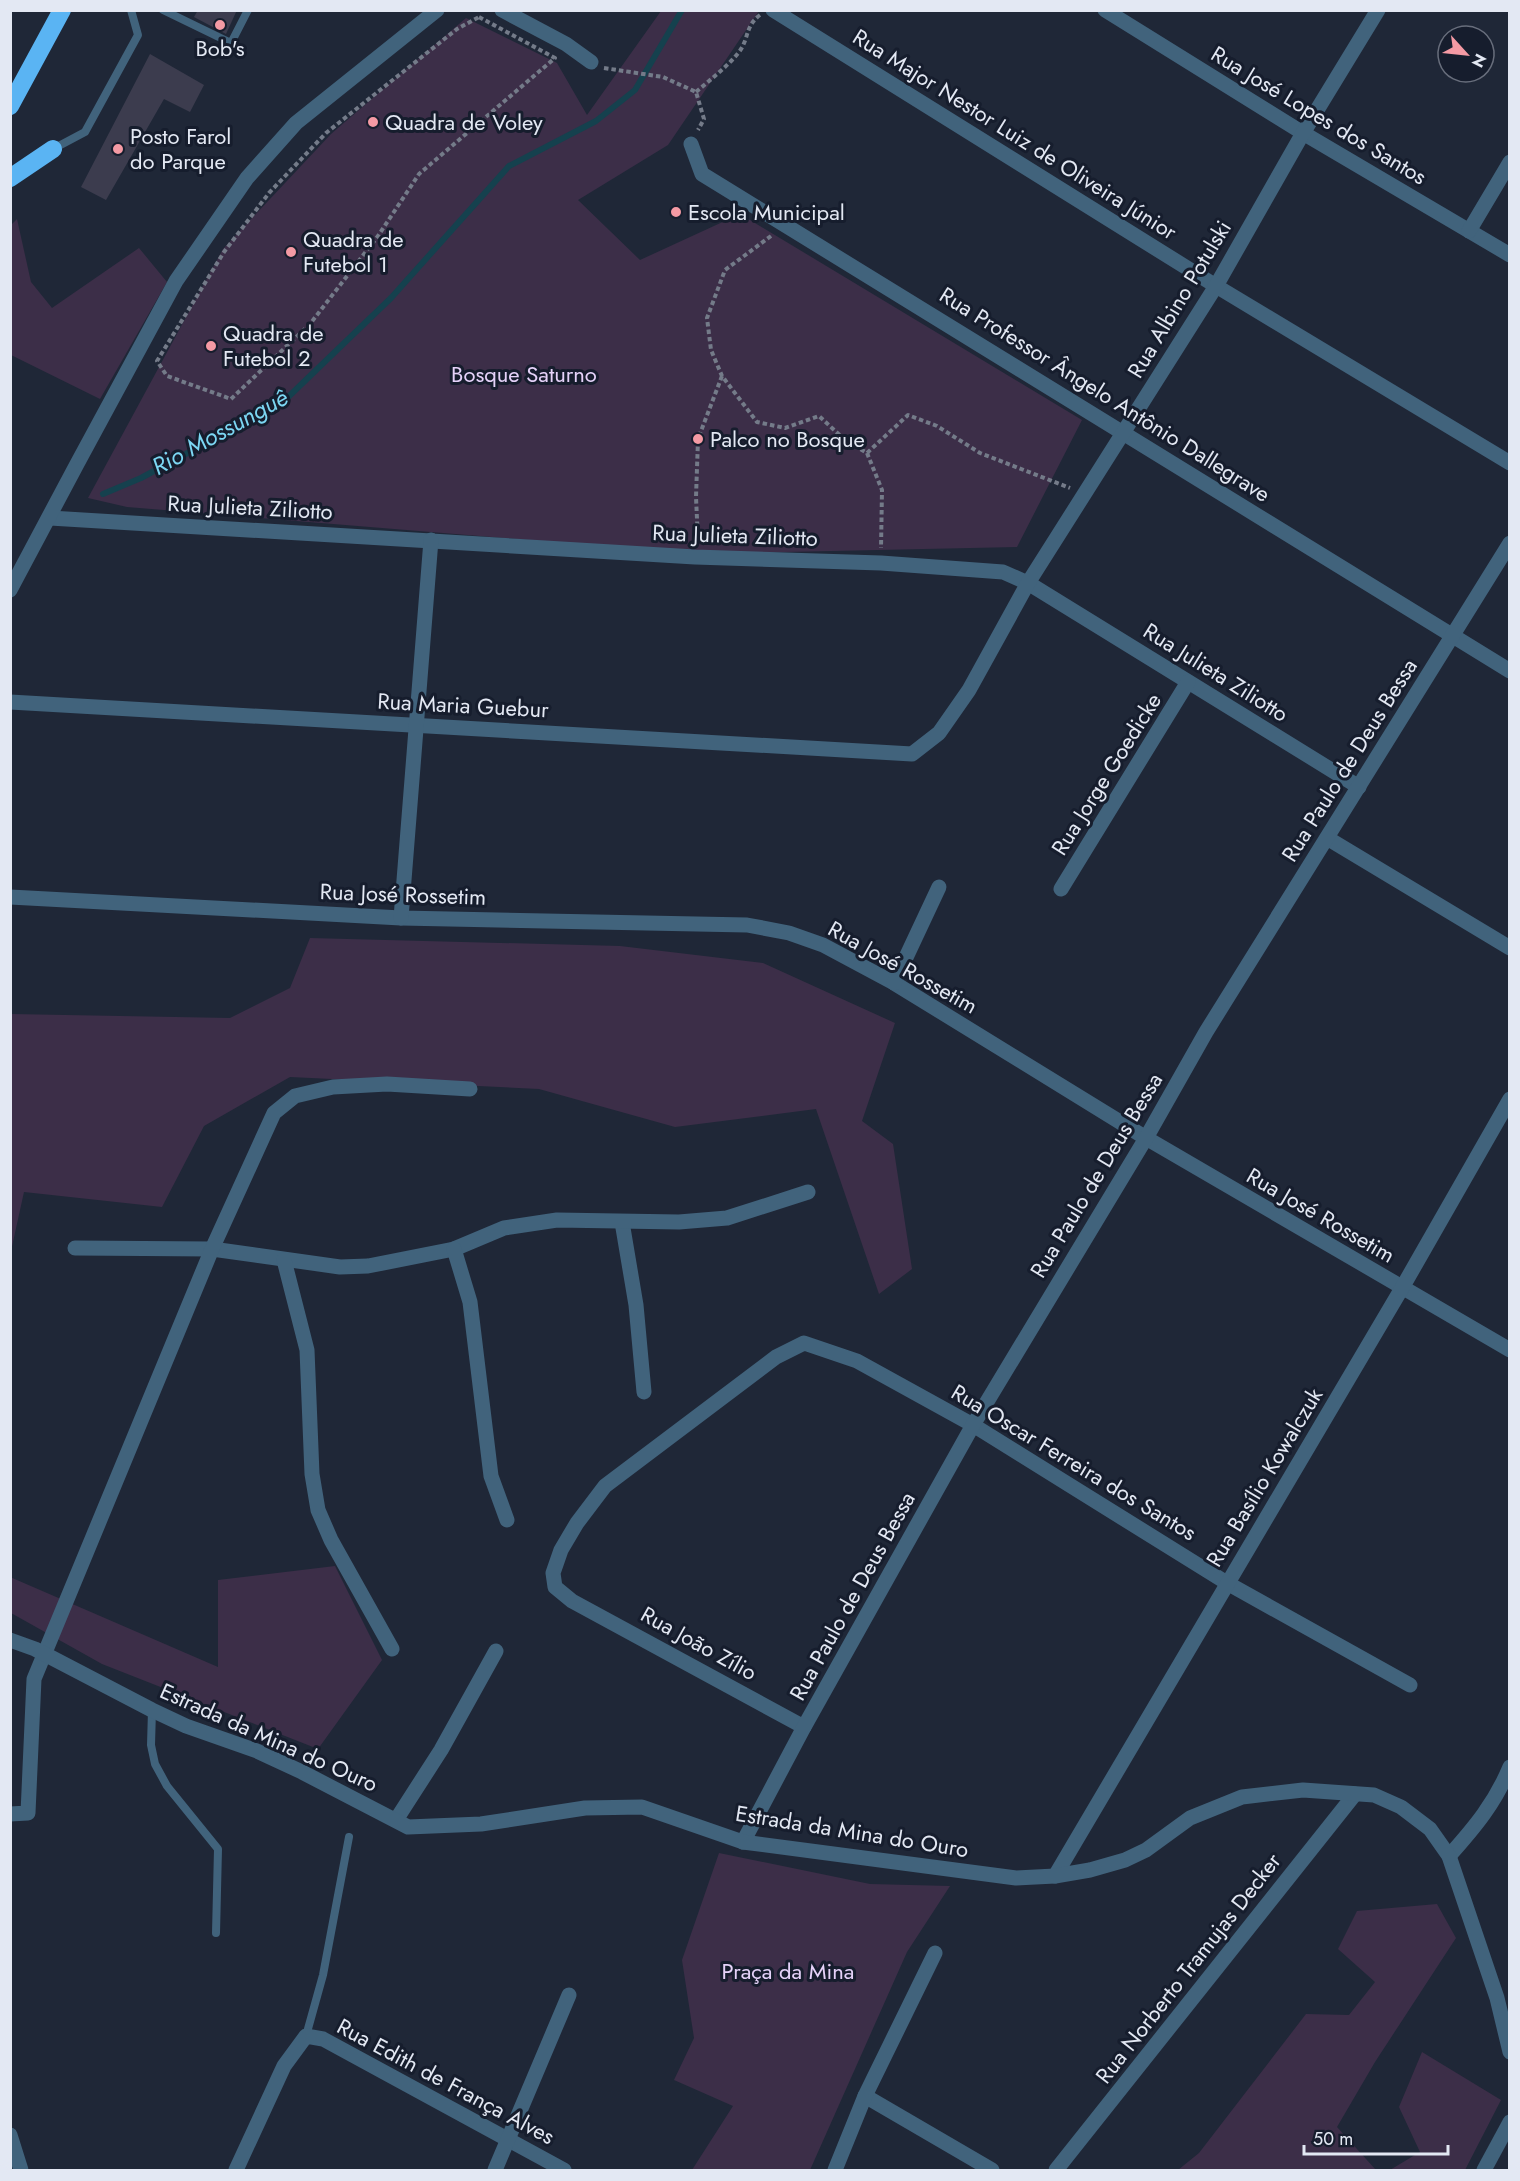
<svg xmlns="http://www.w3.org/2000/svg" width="1520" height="2181" font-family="Jost,sans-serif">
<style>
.green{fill:#3c2e48}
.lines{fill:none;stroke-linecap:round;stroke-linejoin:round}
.stream{stroke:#15414e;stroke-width:6}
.building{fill:#3c3c4e}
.path{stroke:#747b89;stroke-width:4;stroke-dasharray:4.5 3;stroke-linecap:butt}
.service{stroke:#41637c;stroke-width:8}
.minor{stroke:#41637c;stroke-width:15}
.tertiary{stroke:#41637c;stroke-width:15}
.motorway{stroke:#5ab4f3;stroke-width:18}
.poi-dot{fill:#f49aa4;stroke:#161d2d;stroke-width:2}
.labels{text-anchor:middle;stroke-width:6;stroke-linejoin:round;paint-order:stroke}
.poi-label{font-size:22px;fill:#e3e8f3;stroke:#161d2d;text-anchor:start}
.street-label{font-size:22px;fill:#e3e8f3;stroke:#161d2d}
.park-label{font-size:22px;fill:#e5d2f9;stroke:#161d2d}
.water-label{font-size:24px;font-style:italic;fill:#7cd7f3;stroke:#161d2d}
</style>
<rect width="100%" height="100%" fill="#1f2737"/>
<g class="green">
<path d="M661 11H759L668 145 578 200 640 260 740 214 1082 420 1017 547 699 554 127 507 88 498 223 249 331 134 466 18 557 63 587 115Z"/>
<path d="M17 219 31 282 52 308 139 248 167 282 100 399 11 355 10 226Z"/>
<path d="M310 938 620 946 763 963 895 1023 862 1121 893 1144 912 1269 879 1294 816 1109 675 1127 539 1089 290 1077 204 1126 162 1207 24 1192 11 1251V1014L230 1018 290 988Z"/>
<path d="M335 1566 382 1660 318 1749 102 1664 11 1613 10 1577 218 1667V1580Z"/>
<path d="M719 1853 870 1884 950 1886 907 1952 810 2170H692L733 2106 674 2080 694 2038 682 1960Z"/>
<path d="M1437 1904 1456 1938 1375 2062 1337 2127 1376 2170H1178L1199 2153 1306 2014 1349 2015 1375 1982 1338 1949 1357 1911Z"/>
<path d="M1422 2052 1501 2100 1465 2170H1390L1420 2152 1399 2107Z"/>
</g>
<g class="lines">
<path class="stream" d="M103 494 141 478 284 401 391 298 509 166 596 121 635 90 682 10"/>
</g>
<g class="building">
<path d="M198 10H237L226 34 194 17Z"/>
<path d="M150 54 204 85 190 112 164 99 106 200 81 187Z"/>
</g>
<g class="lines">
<g class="path">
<path d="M479 17 555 58 419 174 378 236 310 324 231 399 167 376 157 361 224 252 269 193 326 133 457 29Z"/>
<path d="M604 68 663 77 696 92 704 119 698 130"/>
<path d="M696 92C711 79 727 67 739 52 749 39 745 26 760 15"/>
<path d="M771 236 725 270 707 318 711 350 722 376 757 422 785 428 819 416 845 440 867 453 908 415 937 426 980 453 1070 488"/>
<path d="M867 453 882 490 881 548"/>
<path d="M698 541 696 497 698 439 722 376"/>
</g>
<g class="service">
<path d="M163 10 231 43 248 10"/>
<path d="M53 149 85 132 138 35 131 10"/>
<path d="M152 1710 151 1745 155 1764 167 1786 218 1849 216 1933"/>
<path d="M306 2036 323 1975 349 1837"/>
</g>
<g class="minor">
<path d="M502 10 566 44 591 62"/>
<path d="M773 10 1216 286 1510 463"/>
<path d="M1105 10 1303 133 1510 255"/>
<path d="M691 144 702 174 1510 671"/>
<path d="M1469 231 1510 162"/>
<path d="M50 518 695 557 881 563 1003 572 1028 583 1359 787"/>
<path d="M10 702 912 754 939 733 969 690 1028 583 1216 286 1303 133 1378 10"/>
<path d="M1327 838 1510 948"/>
<path d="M1061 889 1188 682"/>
<path d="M10 897 401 918 747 925 789 933 823 945 894 983 1146 1138 1510 1350"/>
<path d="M401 918 431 540"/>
<path d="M894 983 939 887"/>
<path d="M622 1222 636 1305 644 1392"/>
<path d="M75 1248 212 1249 340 1267 368 1266 454 1249 504 1228 557 1220 679 1222 727 1218 808 1192"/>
<path d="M454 1249 470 1302 491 1476 507 1520"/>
<path d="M284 1260 307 1350 312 1474 318 1510 331 1540 392 1649"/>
<path d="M804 1727 572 1601 555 1587 553 1573 561 1550 577 1523 605 1486 776 1357 804 1343 857 1361 973 1425 1227 1583 1410 1685"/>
<path d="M10 1814 28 1813 34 1679 212 1249 274 1113 295 1096 333 1087 387 1084 470 1089"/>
<path d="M396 1820 441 1750 496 1651"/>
<path d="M743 1842 804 1727 973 1425 1146 1138 1206 1032 1510 543"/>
<path d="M1449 1856C1475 1827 1495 1803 1510 1767"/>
<path d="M1055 1876 1402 1288 1510 1099"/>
<path d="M865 2096 992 2170"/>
<path d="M236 2170 284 2066 306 2036 323 2039 564 2170"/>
<path d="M495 2170 569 1995"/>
<path d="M835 2170 865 2096 935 1953"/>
<path d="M1056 2170 1355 1794"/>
</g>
<g class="tertiary">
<path d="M10 590 77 464 176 281 247 178 296 123 437 10"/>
<path d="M10 1640 35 1649 152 1710 186 1726 257 1751 302 1772 408 1827 481 1824 585 1808 642 1807 743 1842 1016 1878 1055 1876 1090 1870 1125 1860 1146 1850 1190 1818 1242 1797 1303 1790 1374 1795 1401 1807 1430 1829 1449 1856 1497 1998 1510 2052"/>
<path d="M10 2135 21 2170"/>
<path d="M1484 2170 1510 2122"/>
</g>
<g class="motorway">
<path d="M10 106 62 10"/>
<path d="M10 178 53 149"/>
</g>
</g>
<g class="poi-dot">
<circle cx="220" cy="25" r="6"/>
<circle cx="373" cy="122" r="6"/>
<circle cx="118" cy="149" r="6"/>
<circle cx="676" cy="212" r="6"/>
<circle cx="291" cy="252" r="6"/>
<circle cx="211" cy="346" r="6"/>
<circle cx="698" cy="439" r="6"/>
</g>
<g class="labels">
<g class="poi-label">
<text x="220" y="56" text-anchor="middle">Bob's</text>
<text x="385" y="130">Quadra de Voley</text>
<text x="130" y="144">Posto Farol<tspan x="130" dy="25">do Parque</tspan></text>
<text x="688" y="220">Escola Municipal</text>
<text x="303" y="247">Quadra de<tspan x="303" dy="25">Futebol 1</tspan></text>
<text x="223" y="341">Quadra de<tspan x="223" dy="25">Futebol 2</tspan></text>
<text x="710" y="447">Palco no Bosque</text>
</g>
<g class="street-label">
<text transform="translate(1319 115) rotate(31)" y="8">Rua José Lopes dos Santos</text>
<text transform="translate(1015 134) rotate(32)" y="8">Rua Major Nestor Luiz de Oliveira Júnior</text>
<text transform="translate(1179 299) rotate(-59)" y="8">Rua Albino Potulski</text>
<text transform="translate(1105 394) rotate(32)" y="8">Rua Professor Ângelo Antônio Dallegrave</text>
<text transform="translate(250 507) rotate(3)" y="8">Rua Julieta Ziliotto</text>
<text transform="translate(735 535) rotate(2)" y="8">Rua Julieta Ziliotto</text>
<text transform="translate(1216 672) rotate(32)" y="8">Rua Julieta Ziliotto</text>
<text transform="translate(463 705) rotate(3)" y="8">Rua Maria Guebur</text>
<text transform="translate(1349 760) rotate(-58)" y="8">Rua Paulo de Deus Bessa</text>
<text transform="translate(1106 774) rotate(-58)" y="8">Rua Jorge Goedicke</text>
<text transform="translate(403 894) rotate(2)" y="8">Rua José Rossetim</text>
<text transform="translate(903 967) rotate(29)" y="8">Rua José Rossetim</text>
<text transform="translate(1096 1175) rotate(-59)" y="8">Rua Paulo de Deus Bessa</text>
<text transform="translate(1321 1215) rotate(30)" y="8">Rua José Rossetim</text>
<text transform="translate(1074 1462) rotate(31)" y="8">Rua Oscar Ferreira dos Santos</text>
<text transform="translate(1264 1477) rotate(-59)" y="8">Rua Basílio Kowalczuk</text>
<text transform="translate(852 1596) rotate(-61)" y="8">Rua Paulo de Deus Bessa</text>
<text transform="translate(699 1643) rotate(29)" y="8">Rua João Zílio</text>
<text transform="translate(269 1737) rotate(24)" y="8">Estrada da Mina do Ouro</text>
<text transform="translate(852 1831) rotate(9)" y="8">Estrada da Mina do Ouro</text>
<text transform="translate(1188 1968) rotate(-52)" y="8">Rua Norberto Tramujas Decker</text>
<text transform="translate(446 2081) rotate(28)" y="8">Rua Edith de França Alves</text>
</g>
<g class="park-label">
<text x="524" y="382">Bosque Saturno</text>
<text x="788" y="1979">Praça da Mina</text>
</g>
<g class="water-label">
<text transform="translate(220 432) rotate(-29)" y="8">Rio Mossunguê</text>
</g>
</g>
<rect width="1520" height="2181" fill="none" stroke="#e3e8f3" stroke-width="24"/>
<g transform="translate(1466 54) rotate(117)"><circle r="28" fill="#161d2d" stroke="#686e7c" stroke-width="1.5"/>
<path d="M0-4.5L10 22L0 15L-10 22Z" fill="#f49aa4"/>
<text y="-9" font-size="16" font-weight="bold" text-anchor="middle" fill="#e3e8f3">N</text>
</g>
<path d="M1304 2145v9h144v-9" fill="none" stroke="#e3e8f3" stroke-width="3"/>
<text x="1313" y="2145" font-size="18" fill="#e3e8f3" stroke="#161d2d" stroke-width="4.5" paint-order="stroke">50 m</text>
</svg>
